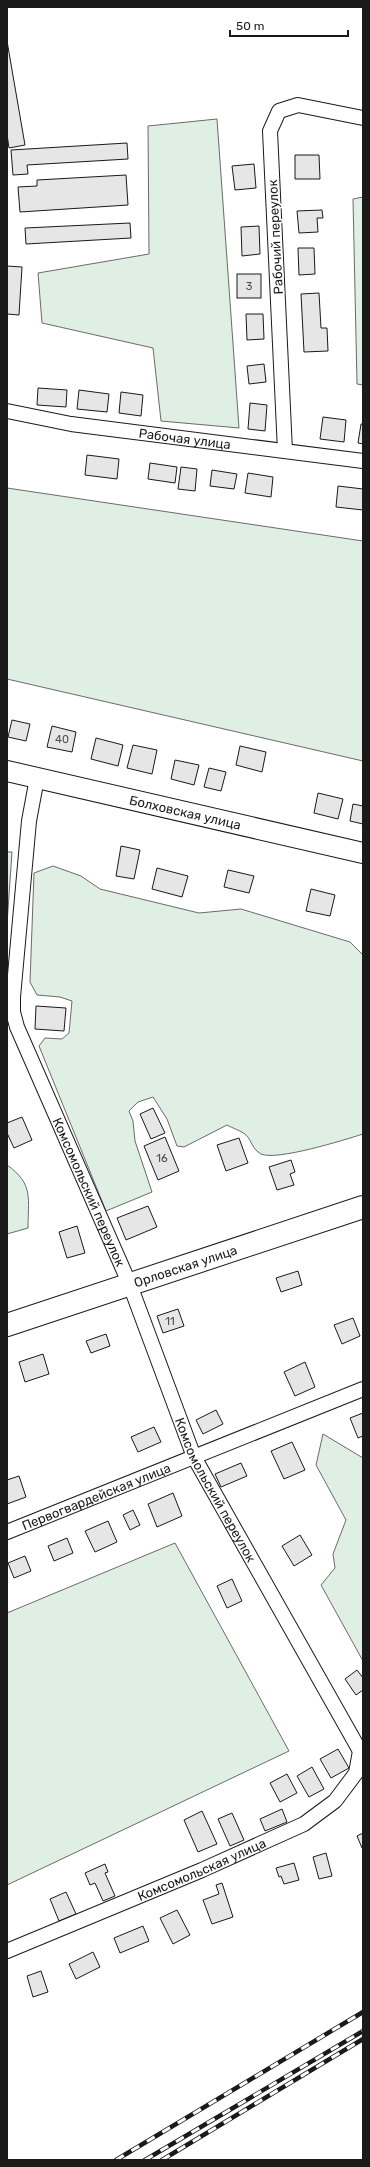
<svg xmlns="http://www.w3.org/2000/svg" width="370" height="2167" font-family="Rubik,sans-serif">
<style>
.green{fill:#e0efe3;stroke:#6a6a6a}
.building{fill:#e6e6e6;stroke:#1a1a1a}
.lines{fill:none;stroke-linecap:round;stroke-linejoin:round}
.minor-casing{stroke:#1a1a1a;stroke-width:16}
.secondary-casing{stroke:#1a1a1a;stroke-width:22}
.primary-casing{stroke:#1a1a1a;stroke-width:24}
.minor{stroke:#fff;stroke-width:14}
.secondary{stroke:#fff;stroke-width:20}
.primary{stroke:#fff;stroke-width:22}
.rail-casing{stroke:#1a1a1a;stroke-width:4.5}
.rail{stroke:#fff;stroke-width:3;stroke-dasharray:9;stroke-linecap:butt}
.labels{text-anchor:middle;stroke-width:3;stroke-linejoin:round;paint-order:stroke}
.number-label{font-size:11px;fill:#4d4d4d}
.street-label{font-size:13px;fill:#1a1a1a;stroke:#fff}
</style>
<rect width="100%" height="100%" fill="#fff"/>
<g class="green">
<path d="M217 119 239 428 161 421 153 348 42 323 38 273 149 254 148 126Z"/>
<path d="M363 197V385L357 384 353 199Z"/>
<path d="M7 488 363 541V761L7 679Z"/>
<path d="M7 852H12L7 924Z"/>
<path d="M53 866 81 876 100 889 199 913 241 909 350 942 363 955V1134C344 1140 277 1161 261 1154 252 1149 252 1141 246 1135 242 1131 232 1128 227 1125L184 1147 177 1146 167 1119 153 1097 138 1102 129 1111 133 1121 135 1141 152 1192 106 1211 39 1046 45 1038 62 1039 69 1033 72 1001 60 997 37 995 30 982 34 873Z"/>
<path d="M7 1165C34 1184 28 1199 28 1228L7 1234Z"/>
<path d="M323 1434 363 1458V1661L321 1585 335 1568 333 1554 346 1520 316 1465Z"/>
<path d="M175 1543 289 1751 7 1885V1613Z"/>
</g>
<g class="building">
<path d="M7 41 25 145 9 148 7 134Z"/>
<path d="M127 143 128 159 27 165 28 174 13 175 11 150Z"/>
<path d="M295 155H319L320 179H295Z"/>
<path d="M254 164 256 188 235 190 232 166Z"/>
<path d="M126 175 128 205 20 212 18 187 37 186V180Z"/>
<path d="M322 210 323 218H317L318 232 299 233 297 211Z"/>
<path d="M130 223 131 238 26 244 25 228Z"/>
<path d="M259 226 260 254 242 256 241 227Z"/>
<path d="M298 248H314L315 274 299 275Z"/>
<path d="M7 266 22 267 19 315 7 314Z"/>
<rect x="237" y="274" width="24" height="24"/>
<path d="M319 293 321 328H327L328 351 304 352 301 294Z"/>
<path d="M246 314H263L264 339 247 340Z"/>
<path d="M264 364 266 382 249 384 247 366Z"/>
<path d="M38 388 67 390 66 407 37 405Z"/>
<path d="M79 390 109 394 107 412 77 409Z"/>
<path d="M121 392 143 395 141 416 119 413Z"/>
<path d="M250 403 267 405 265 431 248 429Z"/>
<path d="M323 417 346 420 344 442 320 439Z"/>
<path d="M361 424H363V444L358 443Z"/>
<path d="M87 455 119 459 117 479 85 475Z"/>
<path d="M150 463 177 467 175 483 148 479Z"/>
<path d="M181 467 197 469 195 491 178 489Z"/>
<path d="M212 470 237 474 234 489 210 486Z"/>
<path d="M248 473 273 477 271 497 245 493Z"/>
<path d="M338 486 363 489V510L336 507Z"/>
<path d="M12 720 30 724 26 741 8 737Z"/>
<path d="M52 726 76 732 72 752 47 747Z"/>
<path d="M96 738 123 745 118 766 91 759Z"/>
<path d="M133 745 157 750 152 774 127 768Z"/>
<path d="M240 746 266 752 262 772 236 765Z"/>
<path d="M175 760 199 765 194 785 171 779Z"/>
<path d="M209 768 226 772 221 791 204 787Z"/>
<path d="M318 793 343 799 338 819 314 813Z"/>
<path d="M353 804 363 806V824L350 821Z"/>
<path d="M121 846 140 850 134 879 116 876Z"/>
<path d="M157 868 188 876 182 897 152 889Z"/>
<path d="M228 870 254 876 249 893 224 887Z"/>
<path d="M311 889 335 895 330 916 306 911Z"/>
<path d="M36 1006 66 1008 64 1031 35 1029Z"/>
<path d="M153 1108 165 1133 151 1139 140 1114Z"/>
<path d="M22 1117 32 1140 14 1148 7 1133V1123Z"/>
<path d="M165 1137 179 1171 158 1180 144 1146Z"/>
<path d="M239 1138 248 1163 226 1171 217 1145Z"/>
<path d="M291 1160 295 1172 290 1174 294 1185 277 1190 269 1167Z"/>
<path d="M148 1206 157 1227 126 1240 117 1218Z"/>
<path d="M77 1226 85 1253 67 1258 59 1232Z"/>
<path d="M298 1271 302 1285 281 1292 276 1278Z"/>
<path d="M178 1309 184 1326 163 1333 157 1316Z"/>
<path d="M353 1318 360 1336 342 1344 334 1325Z"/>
<path d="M106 1334 110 1346 91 1353 86 1341Z"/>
<path d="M43 1354 49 1374 25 1382 19 1362Z"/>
<path d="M305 1362 315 1387 295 1396 284 1372Z"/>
<path d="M216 1410 223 1424 203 1434 196 1420Z"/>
<path d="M363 1413V1436L358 1438 350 1418Z"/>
<path d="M154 1427 161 1442 138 1452 131 1437Z"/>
<path d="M292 1442 305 1470 284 1479 271 1451Z"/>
<path d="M241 1463 247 1476 221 1487 215 1474Z"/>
<path d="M19 1476 26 1497 7 1504V1480Z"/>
<path d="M173 1493 182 1516 157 1527 148 1504Z"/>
<path d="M133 1510 140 1525 130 1530 123 1515Z"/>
<path d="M108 1521 117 1542 95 1552 85 1531Z"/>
<path d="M300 1535 312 1555 294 1566 282 1546Z"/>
<path d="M67 1538 73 1553 54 1561 48 1546Z"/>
<path d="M25 1556 31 1571 14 1578 8 1563Z"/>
<path d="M232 1579 242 1601 227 1608 217 1586Z"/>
<path d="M357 1670 363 1678V1690L356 1695 345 1679Z"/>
<path d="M338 1749 349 1768 331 1778 320 1759Z"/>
<path d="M312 1767 324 1789 309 1797 297 1776Z"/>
<path d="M287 1774 297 1793 280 1802 270 1783Z"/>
<path d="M282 1809 287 1822 265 1831 260 1819Z"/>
<path d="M202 1811 217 1844 198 1852 184 1820Z"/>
<path d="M232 1813 244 1840 230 1846 218 1819Z"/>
<path d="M363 1833V1847L362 1848 357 1836Z"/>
<path d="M326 1853 332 1876 319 1879 313 1857Z"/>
<path d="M294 1863 299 1880 284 1884 281 1876 279 1877 276 1868Z"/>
<path d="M105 1864 108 1872 105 1873 115 1896 103 1901 95 1883 90 1885 85 1873Z"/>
<path d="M222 1883 233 1917 212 1924 203 1900 219 1894 216 1885Z"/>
<path d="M66 1892 76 1914 59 1921 50 1899Z"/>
<path d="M177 1910 190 1935 173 1944 160 1918Z"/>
<path d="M143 1926 149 1941 120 1953 114 1938Z"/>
<path d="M93 1952 100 1967 76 1979 69 1964Z"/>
<path d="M41 1971 48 1992 33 1997 27 1976Z"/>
</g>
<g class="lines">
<defs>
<g id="minor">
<path id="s1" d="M7 411 71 424 363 461"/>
<path d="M285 451 270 131 279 111 298 105 363 118"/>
<path id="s2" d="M37 778 29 821 13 997V1012L17 1027 130 1285 194 1457 360 1751"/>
<path id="s3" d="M7 1532 363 1389"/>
<path id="s4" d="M7 1951 202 1870 304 1824 335 1801 356 1773 360 1751"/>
</g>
<g id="secondary">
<path id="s5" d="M7 771 363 853"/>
</g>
<g id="primary">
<path id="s6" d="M7 1325 363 1207"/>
</g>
</defs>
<use href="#minor" class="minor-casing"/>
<use href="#secondary" class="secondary-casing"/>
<use href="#primary" class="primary-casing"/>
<use href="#minor" class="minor"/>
<use href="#secondary" class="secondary"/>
<use href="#primary" class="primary"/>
<defs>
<g id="rail">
<path d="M116 2160 363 2012"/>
<path d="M145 2160 363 2031"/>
<path d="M162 2160 363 2039"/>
</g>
</defs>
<use href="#rail" class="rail-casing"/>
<use href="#rail" class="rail"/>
</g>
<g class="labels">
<g class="number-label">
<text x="249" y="290">3</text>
<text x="62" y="743">40</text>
<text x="162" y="1162">16</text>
<text x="170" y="1325">11</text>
</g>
<g class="street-label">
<text transform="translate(275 237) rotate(-93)" y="5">Рабочий переулок</text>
<text dy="5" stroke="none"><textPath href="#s1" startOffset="180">Рабочая улица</textPath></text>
<text dy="5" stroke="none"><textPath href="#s5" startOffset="183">Болховская улица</textPath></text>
<text dy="5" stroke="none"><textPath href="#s2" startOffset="431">Комсомольский переулок</textPath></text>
<text dy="5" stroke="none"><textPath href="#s6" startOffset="188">Орловская улица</textPath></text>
<text dy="5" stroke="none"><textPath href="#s2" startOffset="755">Комсомольский переулок</textPath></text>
<text dy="5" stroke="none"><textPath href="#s3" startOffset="96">Первогвардейская улица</textPath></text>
<text dy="5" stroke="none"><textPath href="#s4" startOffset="211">Комсомольская улица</textPath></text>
</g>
</g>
<rect width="370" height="2167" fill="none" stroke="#1a1a1a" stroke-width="16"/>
<path d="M230 30v6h118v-6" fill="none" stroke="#1a1a1a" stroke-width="2"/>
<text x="236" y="30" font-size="12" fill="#1a1a1a" stroke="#ffffff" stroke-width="3" paint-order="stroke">50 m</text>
</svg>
